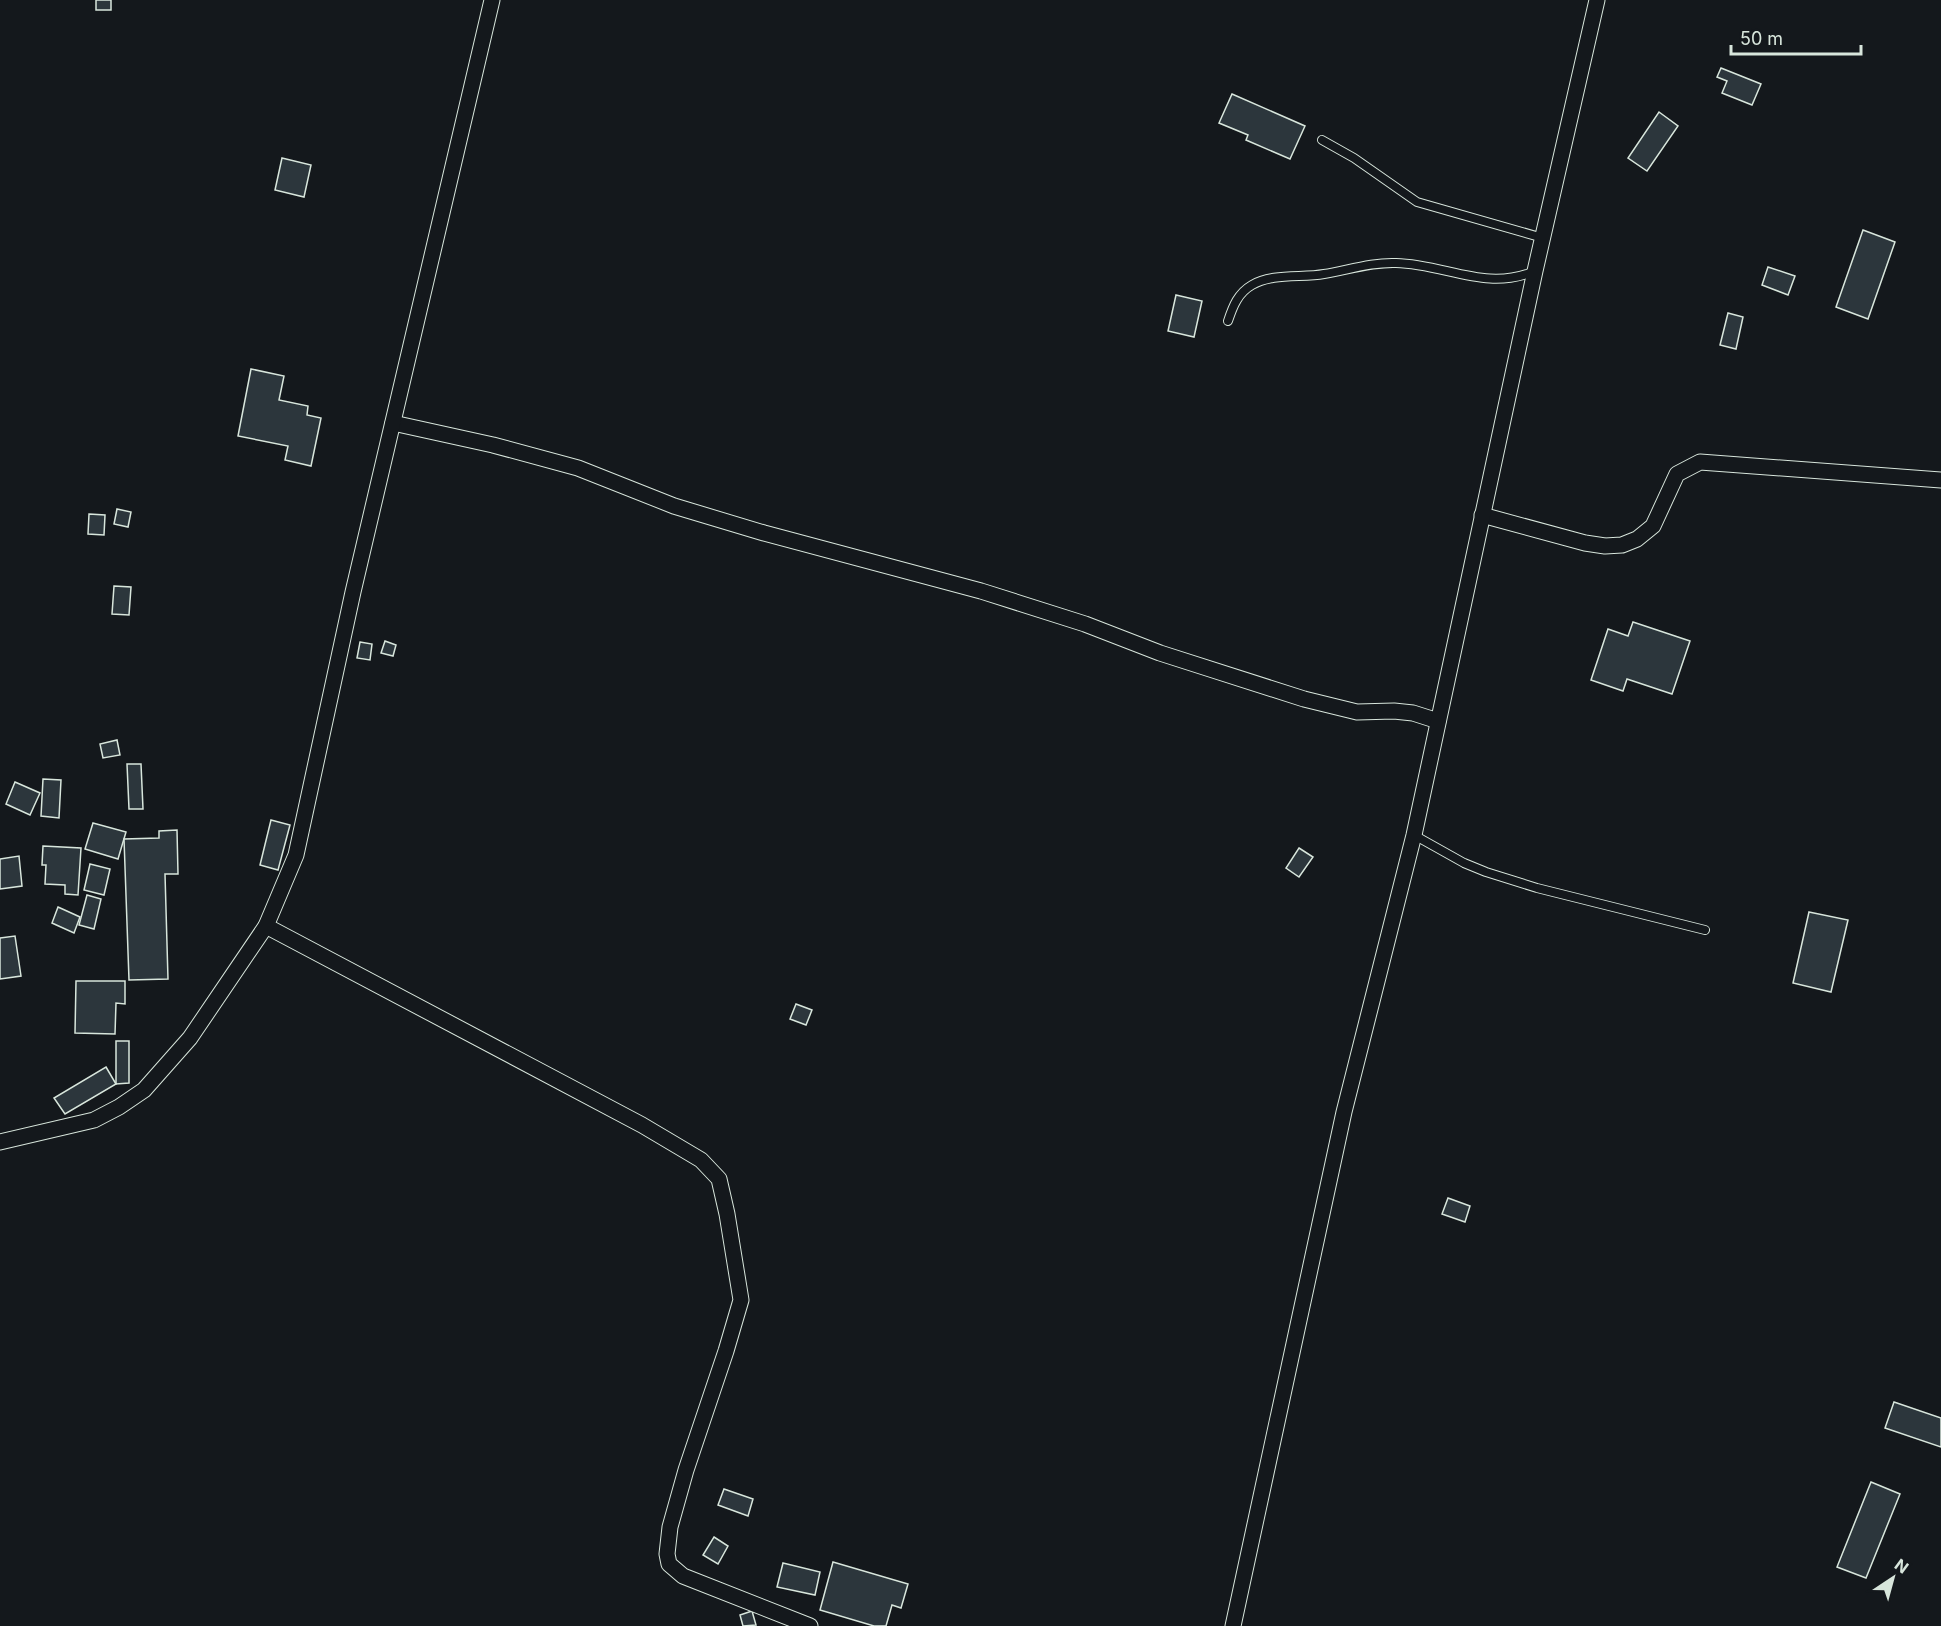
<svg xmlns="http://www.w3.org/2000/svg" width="1941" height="1626" font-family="Inter,sans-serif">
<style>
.building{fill:#2c363c;stroke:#d8e6dc;stroke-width:1.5}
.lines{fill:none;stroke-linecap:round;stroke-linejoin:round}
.lane-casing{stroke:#d8e6dc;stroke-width:10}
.street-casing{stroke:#d8e6dc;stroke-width:17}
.lane{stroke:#14181c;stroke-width:8}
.street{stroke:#14181c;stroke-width:15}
</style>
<rect width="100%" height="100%" fill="#14181c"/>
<g class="building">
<rect x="96" y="0" width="15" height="10"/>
<path d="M1721 68 1761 84 1752 105 1722 93 1727 81 1717 77Z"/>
<path d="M1232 94 1305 126 1290 159 1246 140 1248 135 1219 123Z"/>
<path d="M1659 112 1678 126 1647 171 1628 158Z"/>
<path d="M282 158 311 165 304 197 275 190Z"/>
<path d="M1863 230 1895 242 1868 319 1836 307Z"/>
<path d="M1768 267 1795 276 1788 295 1762 285Z"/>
<path d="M1176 295 1202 301 1194 337 1168 331Z"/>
<path d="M1728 313 1743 317 1736 349 1720 345Z"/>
<path d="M251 369 284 376 279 400 308 406 307 415 321 418 311 466 285 460 288 446 238 436Z"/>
<path d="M117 509 131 512 128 527 114 524Z"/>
<path d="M89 514 105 515 104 535 88 534Z"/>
<path d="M114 586 131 587 129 615 112 614Z"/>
<path d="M1633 622 1690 641 1672 694 1627 679 1623 691 1591 680 1608 629 1628 636Z"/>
<path d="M385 641 396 645 393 656 381 653Z"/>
<path d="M360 642 372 644 370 660 357 658Z"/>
<path d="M117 740 120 755 103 758 100 744Z"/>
<path d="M127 764H141L143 809H129Z"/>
<path d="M43 779 61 780 59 818 41 816Z"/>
<path d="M15 782 40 793 30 815 6 804Z"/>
<path d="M271 820 290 825 278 870 260 865Z"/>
<path d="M93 823 126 832 118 859 85 849Z"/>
<path d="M177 830 178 874H165L168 979 129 980 124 839 159 838V831Z"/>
<path d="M43 846 81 848 78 895 65 894V885L45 884 46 865H42Z"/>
<path d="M1299 848 1313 857 1299 877 1286 868Z"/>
<path d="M19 856 22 886 0 889V859Z"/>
<path d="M90 864 110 869 104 895 84 890Z"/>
<path d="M87 895 101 899 94 929 79 925Z"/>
<path d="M58 907 80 917 74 933 52 923Z"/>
<path d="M1809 912 1848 920 1831 992 1793 983Z"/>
<path d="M15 936 21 976 0 979V938Z"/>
<path d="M76 981H125V1004L116 1003 115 1034 75 1033Z"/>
<path d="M796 1004 812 1010 806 1025 790 1019Z"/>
<path d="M116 1041H129V1083L116 1084Z"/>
<path d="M106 1067 116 1084 65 1114 54 1098Z"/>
<path d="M1448 1198 1470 1206 1465 1222 1442 1214Z"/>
<path d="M1894 1402 1941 1418V1447L1885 1428Z"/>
<path d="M1871 1482 1900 1494 1866 1578 1837 1567Z"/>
<path d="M724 1489 753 1499 748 1516 718 1505Z"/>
<path d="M714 1537 728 1546 718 1564 703 1555Z"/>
<path d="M833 1562 908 1584 901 1608 892 1605 886 1626H874L820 1610Z"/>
<path d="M783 1563 820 1572 815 1595 777 1587Z"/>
<path d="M752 1611 756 1625 743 1626 740 1615Z"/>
</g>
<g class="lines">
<defs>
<g id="lane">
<path d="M1322 140 1354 158 1417 202 1543 238"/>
<path d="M1228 321C1233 306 1238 293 1252 285 1272 273 1302 278 1324 274 1348 270 1372 262 1396 263 1446 264 1485 292 1535 271"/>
<path d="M1414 835 1464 863 1486 872 1537 888 1705 930"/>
</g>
<g id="street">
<path d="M393 423 493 445 578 468 674 506 764 533 981 591 1085 624 1160 653 1304 699 1357 712 1394 711 1413 713 1438 721"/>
<path d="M1482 515 1585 543 1605 546 1622 545 1637 539 1653 526 1677 474 1700 462 1941 480"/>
<path d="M266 926 642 1125 701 1160 719 1179 727 1214 741 1300 726 1351 686 1470 670 1527 667 1554 669 1564 683 1576 810 1626"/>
<path d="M0 1142 94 1120 119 1107 144 1090 190 1038 266 926 296 855 353 592 492 0"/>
<path d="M1233 1626 1344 1112 1414 835 1535 271 1597 0"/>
</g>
</defs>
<use href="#lane" class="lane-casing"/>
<use href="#street" class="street-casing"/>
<use href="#lane" class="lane"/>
<use href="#street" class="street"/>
</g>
<g transform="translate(1893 1578) rotate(36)" stroke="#14181c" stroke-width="4.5" paint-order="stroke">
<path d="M0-4.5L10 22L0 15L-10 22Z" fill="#d8e6dc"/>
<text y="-9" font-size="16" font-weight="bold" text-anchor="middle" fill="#d8e6dc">N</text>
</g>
<path d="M1731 45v9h130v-9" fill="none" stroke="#d8e6dc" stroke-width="3"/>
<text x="1740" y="45" font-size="18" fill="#d8e6dc" stroke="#14181c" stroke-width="4.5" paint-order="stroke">50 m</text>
</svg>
